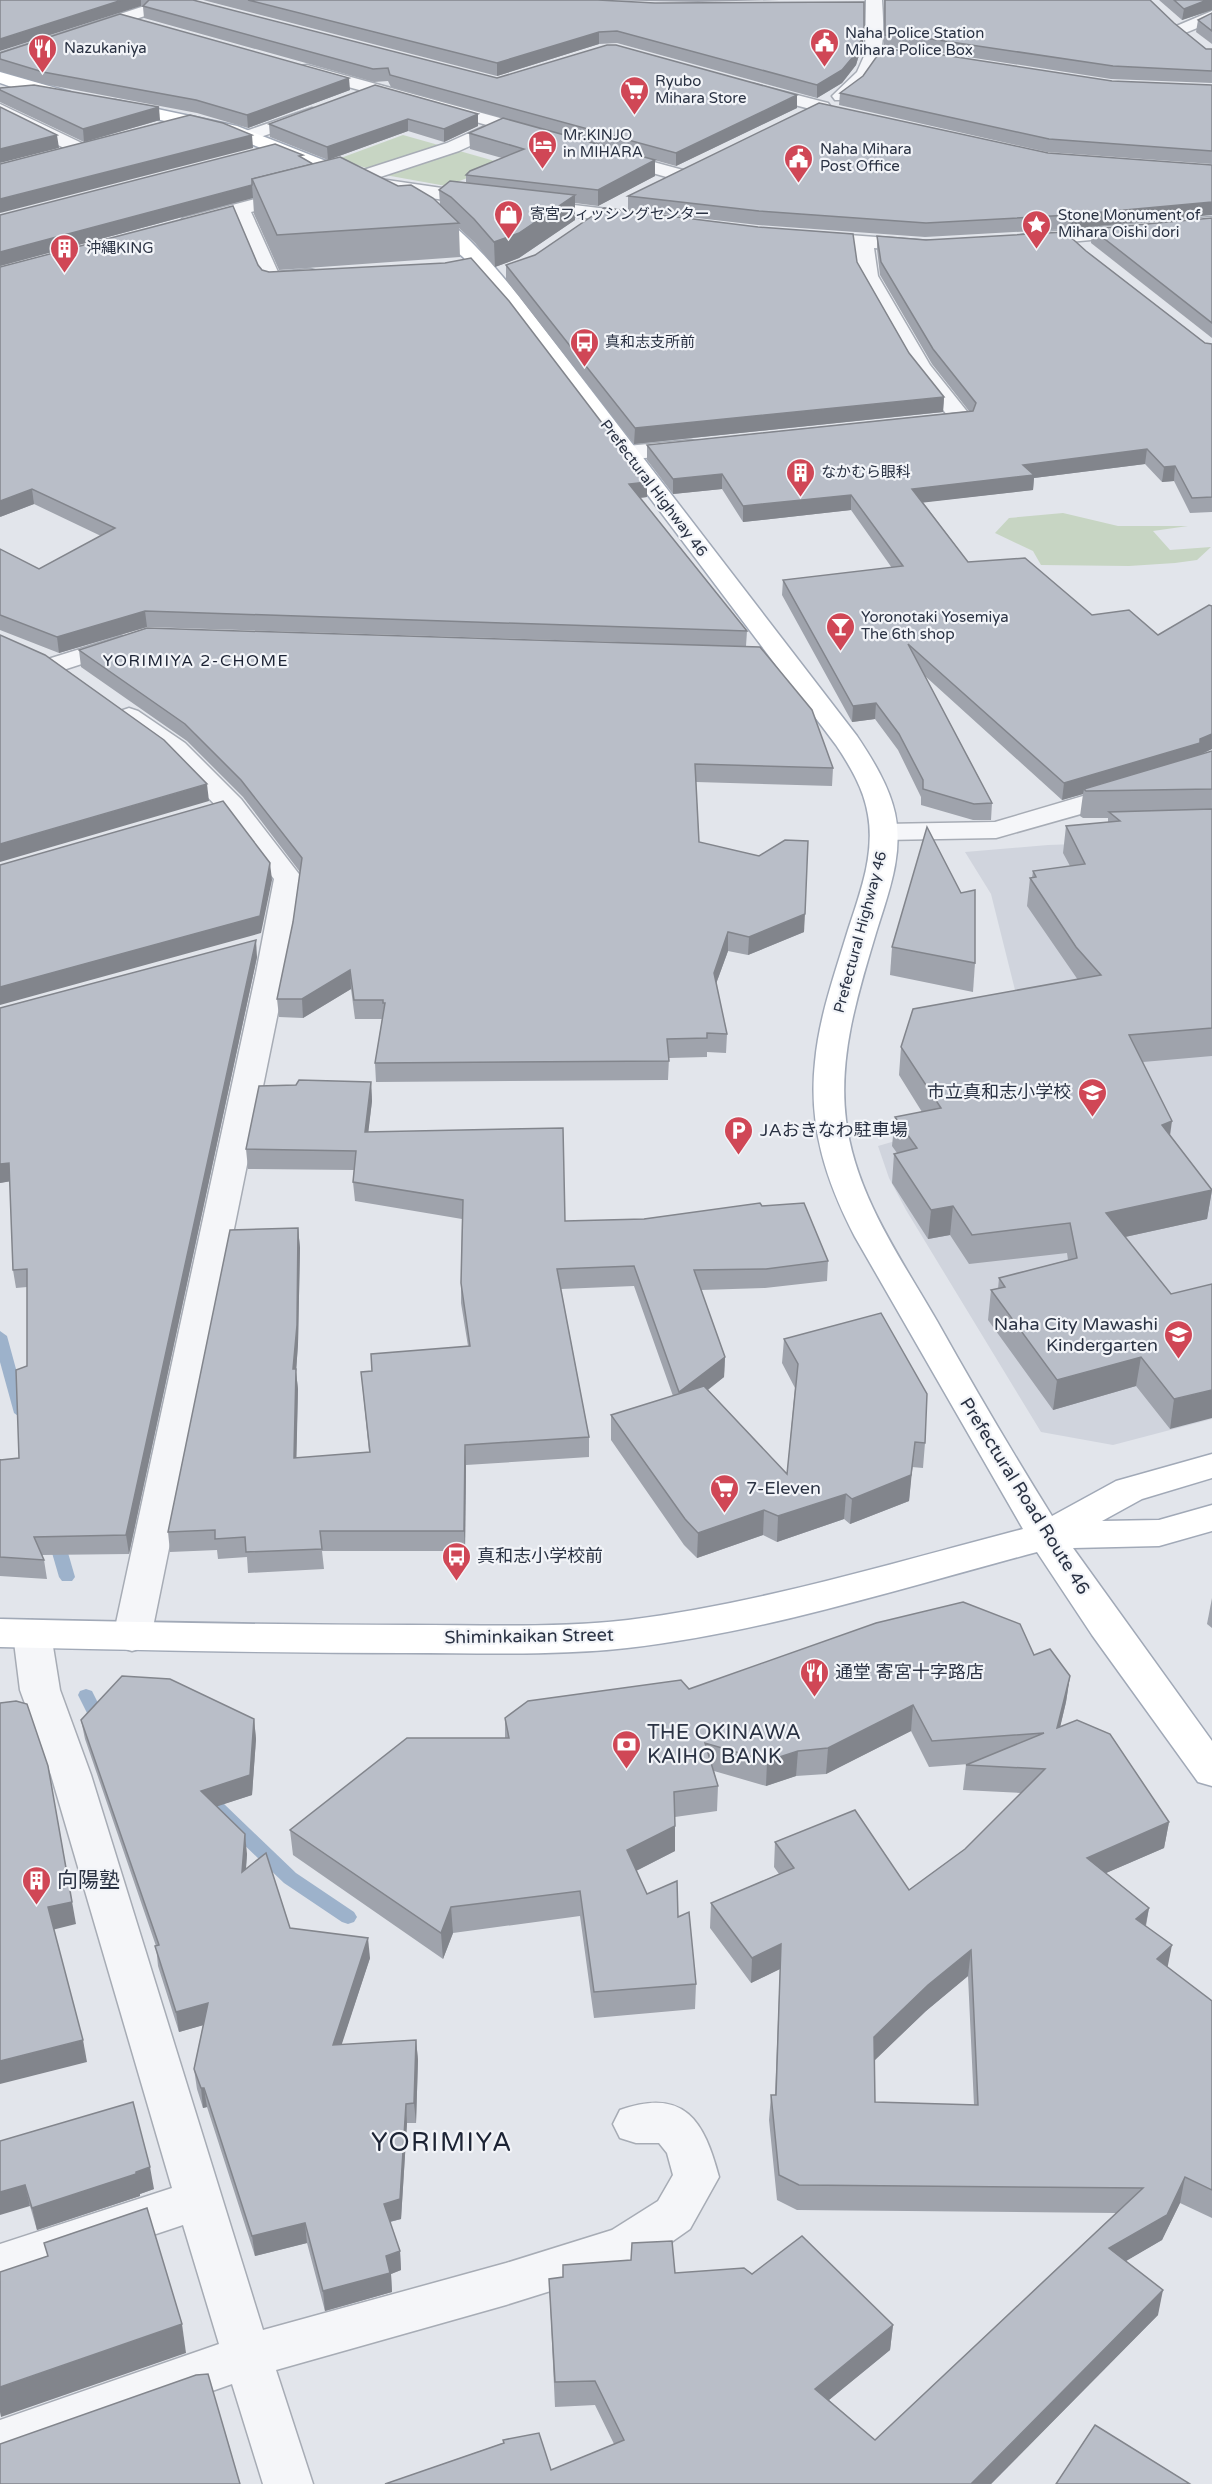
<svg xmlns="http://www.w3.org/2000/svg" width="1212" height="2484" font-family="'Varela Round','Noto Sans JP',sans-serif">
<style>
.built{fill:#d0d4dd}
.green{fill:#c7d5c3}
.lines{fill:none;stroke-linecap:round;stroke-linejoin:round}
.stream{fill:#9db2cb;fill-rule:evenodd}
.minor-casing{stroke:#a7acb5;stroke-width:3}
.major-casing{stroke:#a1a9b7;stroke-width:3}
.minor{fill:#f5f6f9;fill-rule:evenodd}
.major{fill:#fff;fill-rule:evenodd}
.wall{fill:#9fa3ac;fill-rule:evenodd}
.shaded-wall{fill:#82858c}
.building{fill:#b9bec8;stroke:#82858c;stroke-width:1.5;fill-rule:evenodd}
.labels{text-anchor:middle;stroke-width:4.5;stroke-linejoin:round;paint-order:stroke}
.far-poi-label{font-size:15px;fill:#2a3243;stroke:#f2f4f8;text-anchor:start}
.far-street-label{font-size:15px;fill:#2a3243;stroke:#f2f4f8}
.far-neighbourhood-label{font-size:16px;letter-spacing:1.5px;fill:#1c2334;stroke:#f2f4f8}
.poi-label{font-size:18px;fill:#2a3243;stroke:#f2f4f8;text-anchor:start}
.street-label{font-size:18px;fill:#2a3243;stroke:#f2f4f8}
.near-poi-label{font-size:21px;fill:#2a3243;stroke:#f2f4f8;text-anchor:start}
.near-quarter-label{font-size:26px;letter-spacing:1.5px;fill:#1c2334;stroke:#f2f4f8}
</style>
<rect width="100%" height="100%" fill="#e2e5eb"/>
<path class="built" d="M1212 839V1419L1113 1445 1041 1432 906 1210 889 1178 878 1146 1067 1091 1023 1022 991 894 965 852 1048 845Z"/>
<g class="green">
<path d="M403 135 442 146 376 171 338 159Z"/>
<path d="M456 150 505 164 446 186 385 175Z"/>
<path d="M1063 513 1118 526H1188L1153 531 1170 550 1211 547 1197 560 1175 563 1129 566 1041 565 1033 551 995 533 1009 518Z"/>
</g>
<g class="lines">
<g class="stream">
<path d="M0 1331 7 1336 28 1413 21 1418 14 1413 0 1362Z"/>
<path d="M56 1534 61 1535 64 1539 75 1577 72 1581H62L59 1577 48 1539 51 1535Z"/>
<path d="M86 1689 92 1691 103 1713 112 1722 110 1726 104 1728 91 1721 78 1695 80 1691Z"/>
<path d="M217 1802 223 1803 296 1873 354 1912 357 1917 354 1922 348 1924 342 1922 284 1883 211 1813 209 1808 211 1803Z"/>
</g>
<defs>
<g id="minor">
<path d="M163 0H187L185 3 0 63V53Z"/>
<path d="M866 0H882C885 47 885 68 847 100H835L832 96 857 72 865 54Z"/>
<path d="M1212 11V22L1180 35 1172 30 1174 27Z"/>
<path d="M307 65 544 130 547 134 544 138 538 139 505 130 459 151 365 182H351L349 178 351 174 447 143 487 125 301 74 299 70 301 66Z"/>
<path d="M754 84 828 103 831 107 828 111 822 112 748 93 745 89 748 85Z"/>
<path d="M0 104 88 146 91 150 88 154H76L0 116Z"/>
<path d="M312 108 318 109 321 113 318 117 249 141 243 140 240 136 243 132Z"/>
<path d="M613 151 683 170 686 174 683 178 677 180 607 160 604 156 607 152Z"/>
<path d="M380 179 483 194 490 196 492 200 490 204 483 206 373 189 371 185 373 181Z"/>
<path d="M297 188 304 190 306 194 304 198 251 212 278 272 310 269 317 271 320 275 317 279 271 284 264 282 234 216 190 228 183 226 180 222 183 218Z"/>
<path d="M532 200 641 213 648 215 650 219 648 223 641 225 525 210 523 206 525 202Z"/>
<path d="M1212 217V229L1025 246 1018 244 1015 240 1018 236 1025 234Z"/>
<path d="M809 232 929 241 932 245 929 249 922 251 874 248 878 276 930 365 973 419 970 424 962 426 954 424 910 367 858 276 854 247 802 242 799 238 802 234Z"/>
<path d="M691 440 699 442 702 447 699 452 627 460 619 458 616 453 619 448 627 446Z"/>
<path d="M122 636 131 638 134 643 131 648 57 672 48 669 44 664 48 659Z"/>
<path d="M129 708 138 711 185 743 241 799 302 878 286 973 151 1637 146 1647 132 1651 118 1647 113 1637 256 973 274 879 221 811 167 755 120 721 116 716 120 711Z"/>
<path d="M1212 758V775L1194 782 996 838 884 840 874 838 870 832 874 826 884 824 995 822Z"/>
<path d="M32 1620 46 1624 51 1634 60 1690 91 1775 263 2330 506 2263 612 2230 658 2201 673 2175 667 2153 659 2143H636L620 2138 613 2124 620 2110C685 2087 704 2121 719 2177L690 2229 643 2262 506 2305 276 2370 313 2484H263L232 2384 0 2466V2420L219 2344 183 2225 0 2286V2244L172 2188 51 1775 20 1690 13 1634 18 1624Z"/>
</g>
<g id="major">
<path d="M0 72 70 92 73 96 70 100C52 104 18 89 0 83Z"/>
<path d="M115 100 237 126 364 176 366 180 364 184H350L226 134 109 109 106 105 109 101Z"/>
<path d="M424 208C454 216 499 272 518 295L857 736C873 760 889 786 895 813 904 854 888 894 876 933 858 993 838 1056 846 1120 855 1194 900 1257 937 1321 974 1387 1012 1452 1052 1516L1116 1481 1212 1454V1478L1142 1499 1102 1521 1159 1520 1212 1505V1531L1159 1546 1073 1548 1212 1741V1786L1198 1782 1092 1635 1037 1552C902 1588 766 1632 627 1648 554 1656 479 1653 406 1653 270 1653 135 1650 0 1647V1619C137 1622 273 1625 410 1625 482 1625 557 1628 628 1620 762 1603 892 1563 1023 1529L855 1237C826 1181 808 1126 815 1062 819 1017 835 973 848 930 860 893 875 854 868 815 864 789 850 766 836 745L504 304 463 257 417 218 415 214 417 210Z"/>
</g>
</defs>
<use href="#minor" class="minor-casing"/>
<use href="#major" class="major-casing"/>
<use href="#minor" class="minor"/>
<use href="#major" class="major"/>
</g>
<g class="wall">
<path d="M0 0H193L497 78 797 108 676 166 391 87 388 81 374 82 144 18 143 7 141 6Z"/>
<path d="M203 0H598L863 42 856 65 842 83 817 98 617 43 599 44 497 76Z"/>
<path d="M598 0H779L698 2Z"/>
<path d="M884 0H1150L1174 23 1206 49H1212V83L1111 79 923 50 884 47Z"/>
<path d="M1159 0H1212V10L1182 20Z"/>
<path d="M1212 13V44L1196 32 1198 20Z"/>
<path d="M0 53 350 90 248 128 197 113 44 84 0 71Z"/>
<path d="M1112 81 1212 85V164L1047 152 839 105 840 93Z"/>
<path d="M0 88 160 120 84 142 0 102Z"/>
<path d="M478 114V126L444 142 408 131 328 160 270 137 269 124Z"/>
<path d="M469 133 655 176 598 206 575 203V220L519 258 495 267 475 243 459 228 460 257 279 270 254 214 253 198 0 266V215L303 158 313 164 398 186 440 205 439 190 466 183V175L502 158 470 149Z"/>
<path d="M1048 153 1212 165 1069 229 925 237 758 225 628 210V196Z"/>
<path d="M1212 218V338L1091 243 1092 229Z"/>
<path d="M877 236 1086 251 1205 343 1212 344V512L1190 513 1174 481 1162 482 1145 464 1034 478 1033 490 923 502 968 562 1092 615 1158 635 1212 606V749L1200 755 1212 751V1056L1143 1062 1170 1135 1212 1190 1207 1219 1125 1237 1171 1294 1212 1284 1170 1429 1136 1386 1053 1410 988 1320 991 1290 998 1289 999 1278 1068 1260 1067 1253 969 1264 950 1235 928 1239 892 1183 894 1154 897 1153 892 1146 895 1117 922 1112 899 1075 901 1047 1078 980 1027 906 1030 878H1032L1033 871 1070 866 1063 853 1066 826 1108 822V818H1083L1080 816 1083 794 1062 800 925 676 992 803 991 820H973L921 805V797L898 750 875 719 852 722 782 595 783 580 892 568 851 510 743 522 722 489 673 494 647 460V445L969 411 932 364 880 275 877 249Z"/>
<path d="M857 262 909 353 944 397 943 412 634 444 506 280V265Z"/>
<path d="M258 265 262 270 647 482V497L640 498 747 631 746 646 833 768 832 786 696 782 699 842 804 932 748 955 728 951 716 984 727 1034 726 1053 707 1052V1057L669 1058 668 1080 376 1082 375 1063 382 1019H355L351 989 303 1018 279 1017 277 999 293 922 300 872 243 797 187 741 81 667 79 650 618 642 147 627 59 653 0 630V549L39 569 101 536 34 504 0 517Z"/>
<path d="M892 947 975 963 973 992 890 975Z"/>
<path d="M257 957 129 1554 42 1555 44 1560 47 1579 0 1576V1459V1460L19 1458 27 1366V1287L16 1288 13 1270 10 1181 0 1183V1008Z"/>
<path d="M371 1082 372 1101 368 1132 565 1221 644 1219 762 1206 828 1261 827 1281 765 1288 701 1290 725 1357 724 1377 708 1390 787 1474 795 1388 782 1363 784 1339 925 1443 923 1468 912 1467 909 1501 850 1524 844 1519 777 1542 763 1535 697 1558 684 1545 611 1440V1415L673 1396 634 1286 561 1289 589 1437V1457L466 1465 465 1551H322L324 1569 248 1573 247 1557 218 1559 217 1550 170 1552 168 1532 298 1228 300 1248 298 1344 296 1372 298 1389 296 1458 369 1452 361 1372 372 1371 468 1346 461 1303V1283L462 1219 355 1201 353 1182 354 1170 248 1169 246 1149Z"/>
<path d="M1212 1598V1628L1207 1624Z"/>
<path d="M1034 1655 1070 1676 1066 1702 1060 1727 1169 1822 1164 1848 1106 1873 1149 1908 1146 1926 1167 1967 1212 2001V2218L1180 2203 1162 2240 1125 2261 1158 2315 991 2484H385L503 2443V2440L551 2470 614 2444 595 2405 555 2407 549 2279 675 2273 752 2274 893 2325 890 2350 829 2400 875 2440 1116 2213 797 2210 777 2200 769 2120 771 2095H775L780 1969 751 1983 710 1928 711 1903 779 1874 774 1867 775 1842 909 1890 965 1849 1021 1793 963 1790 966 1765 969 1764 929 1767 911 1731 826 1774 796 1776 766 1786 714 1771 718 1786 717 1811 675 1817V1851L636 1871 647 1894 678 1917 696 1984 695 2009 594 2018 580 1916 453 1933 443 1959 293 1855 290 1830 505 1738V1718L689 1689ZM968 1976 974 2105 875 2102 874 2060 926 2011Z"/>
<path d="M254 1719 256 1739 252 1795 217 1806 247 1854 246 1869 290 1928 370 1958 341 2045 416 2040 418 2060 416 2123H407L401 2219 390 2222 400 2251 401 2270 391 2274 392 2292 325 2311 307 2243 255 2256 207 2107 203 2108 197 2089 194 2069 203 2025 179 2032 158 1966 156 1946 85 1739 81 1720Z"/>
<path d="M0 2141 154 2189 140 2194V2196L37 2230 30 2206Z"/>
</g>
<g class="shaded-wall">
<path d="M122 0H141V6L0 51V39Z"/>
<path d="M1207 0H1212V10L1182 20 1184 9Z"/>
<path d="M864 30 863 42 856 65 842 83 817 98V85Z"/>
<path d="M599 32V44L497 76V63Z"/>
<path d="M349 78 350 90 248 128 247 115Z"/>
<path d="M797 95V108L676 166V153Z"/>
<path d="M159 107 160 120 84 142 83 129Z"/>
<path d="M478 114V126L444 142V129Z"/>
<path d="M408 119V131L328 160 327 147Z"/>
<path d="M57 135 59 148 0 163V149Z"/>
<path d="M252 135 253 148 0 213V199Z"/>
<path d="M655 160V176L598 206V190Z"/>
<path d="M252 185 253 198 0 266V252Z"/>
<path d="M575 195V220L519 258 495 267 494 242Z"/>
<path d="M1212 202V215L1069 229 1070 215Z"/>
<path d="M944 397 943 412 634 444 635 428Z"/>
<path d="M1147 449 1145 464 1034 478 1033 490 911 504 912 489 1023 465Z"/>
<path d="M1175 466 1174 481 1162 482 1164 467Z"/>
<path d="M722 474V489L673 494V479Z"/>
<path d="M647 482V497L629 499V484Z"/>
<path d="M32 489 34 504 0 517V501Z"/>
<path d="M851 495V510L743 522V506Z"/>
<path d="M145 611 147 627 59 653 57 637Z"/>
<path d="M876 703 875 719 852 722 853 706Z"/>
<path d="M1212 734V749L1199 755 1084 789 1083 794 1062 800 1064 783 1200 739Z"/>
<path d="M207 784 209 801 0 862V844Z"/>
<path d="M270 863 272 880 261 933 0 1005V987Z"/>
<path d="M805 914 804 932 748 955 749 937Z"/>
<path d="M728 932V951L713 992 714 973Z"/>
<path d="M256 940 257 957 129 1554 126 1535Z"/>
<path d="M350 970 351 989 303 1018 302 999Z"/>
<path d="M371 1082 372 1101 366 1152 365 1132Z"/>
<path d="M1172 1121 1168 1150 1162 1125Z"/>
<path d="M9 1163 12 1181 0 1183V1164Z"/>
<path d="M1212 1190 1207 1219 1102 1242 1106 1213Z"/>
<path d="M953 1206 950 1235 928 1239 931 1210Z"/>
<path d="M298 1228 300 1248 298 1344 296 1372 298 1389 296 1478 294 1458 293 1369Z"/>
<path d="M725 1357 724 1377 679 1412V1392Z"/>
<path d="M1141 1357 1136 1386 1053 1410 1057 1380Z"/>
<path d="M1212 1390V1418L1170 1429 1174 1399Z"/>
<path d="M915 1442 909 1501 850 1524 852 1499Z"/>
<path d="M465 1445 466 1465 465 1551 464 1531Z"/>
<path d="M846 1494 844 1519 777 1542 778 1516Z"/>
<path d="M764 1510 763 1535 697 1558 698 1533Z"/>
<path d="M1070 1676 1066 1702 1054 1753 1057 1728Z"/>
<path d="M913 1705 911 1731 826 1774 828 1748Z"/>
<path d="M254 1719 256 1739 252 1795 203 1811 201 1791Z"/>
<path d="M798 1751 796 1776 766 1786 767 1761Z"/>
<path d="M48 1766 76 1924 52 1930 48 1907Z"/>
<path d="M1169 1822 1164 1848 1083 1883 1087 1858Z"/>
<path d="M675 1826V1851L626 1876 627 1850Z"/>
<path d="M245 1834 247 1854 244 1892 242 1872Z"/>
<path d="M451 1907 453 1933 443 1959 441 1933Z"/>
<path d="M1149 1908 1144 1933 1136 1919Z"/>
<path d="M368 1938 370 1958 335 2065 333 2045Z"/>
<path d="M781 1944 780 1969 751 1983 752 1958Z"/>
<path d="M1172 1945 1167 1970 1157 1959Z"/>
<path d="M971 1950 968 1976 926 2011 872 2063 874 2037 928 1985Z"/>
<path d="M208 2003 211 2023 179 2032 176 2012Z"/>
<path d="M83 2040 87 2062 0 2084V2061Z"/>
<path d="M416 2040 418 2060 416 2123 414 2103Z"/>
<path d="M201 2088H204L207 2107 203 2108Z"/>
<path d="M406 2104 407 2123 401 2219 385 2223 384 2204Z"/>
<path d="M150 2167 154 2189 140 2194V2196L37 2230 32 2208Z"/>
<path d="M1185 2177 1180 2203 1162 2240 1104 2274 1109 2248Z"/>
<path d="M25 2185 30 2206 0 2215V2192Z"/>
<path d="M305 2223 307 2243 255 2256 252 2236Z"/>
<path d="M400 2251 401 2270 391 2274 392 2292 325 2311 323 2291 386 2256Z"/>
<path d="M1163 2290 1158 2315 991 2484H971Z"/>
<path d="M182 2324 186 2353 1 2417 0 2412V2387Z"/>
<path d="M893 2325 890 2350 813 2413 815 2389Z"/>
</g>
<g class="building">
<path d="M0 0H122L0 39Z"/>
<path d="M148 0H193L497 78 607 45H616L797 95 676 153 390 75 388 68 373 69 143 6 149 0Z"/>
<path d="M248 0H598L655 3 864 2V30L857 52 842 70 817 85 617 31 599 32 497 63Z"/>
<path d="M885 0H1150L1174 23 1206 49H1212V71L1113 66 924 38 885 35Z"/>
<path d="M1174 0H1207L1184 9Z"/>
<path d="M1212 13V31L1198 20Z"/>
<path d="M120 14 349 78 247 115 196 100 43 72 0 59V53Z"/>
<path d="M882 49 924 52 1112 81 1212 85V151L1049 139 840 93 863 76Z"/>
<path d="M34 85 159 107 83 129 0 90V88Z"/>
<path d="M375 85 478 114 444 129 408 119 327 147 269 124Z"/>
<path d="M819 103 1048 153 1212 165V202L1070 215 926 223 759 211 628 196Z"/>
<path d="M0 107 57 135 0 149Z"/>
<path d="M190 115 223 123 252 135 0 199V164Z"/>
<path d="M503 118 655 160 598 190 466 175 470 171 524 149 469 133Z"/>
<path d="M275 144 303 155 299 156 313 164 252 179V185L0 252V215Z"/>
<path d="M340 157 398 186 411 185 433 198 459 223 277 235 252 179Z"/>
<path d="M450 181 575 195 519 233 494 242 474 219 451 197 439 190Z"/>
<path d="M233 206 258 265 262 270 269 272 445 263 471 258 509 301 647 482 629 484 747 631 145 611 57 637 0 615V549L39 569 115 528 32 489 0 501V267Z"/>
<path d="M604 208 758 227 853 234 857 262 909 353 944 397 635 428 506 265 535 255Z"/>
<path d="M1212 218V323L1092 229Z"/>
<path d="M1065 232 1086 251 1205 343 1212 344V497L1192 498 1175 466 1164 467 1147 449 1023 465 1034 475 912 489 968 562 1025 558 1092 615 1129 610 1158 635 1209 605 1212 606V734L1200 739V743L1064 783 908 644 992 803 974 804 923 789V780L899 734 876 703 853 706 783 580 903 566 851 495 743 506 722 474 673 479 647 445 973 411 976 403 933 349 881 262 877 236 926 240Z"/>
<path d="M147 628 760 647 812 710 833 768 695 764 699 842 759 856 785 840 808 841 805 914 749 937 728 932 714 973 727 1034 707 1033V1038L667 1039 669 1061 375 1063 385 1003H383V1000H354L350 970 302 999H277L293 922 302 858 241 780 185 724 79 650Z"/>
<path d="M0 635 45 655 164 740 207 784 0 844Z"/>
<path d="M1212 751V789L1086 791 1084 789Z"/>
<path d="M223 801 270 863 260 916 0 987V865Z"/>
<path d="M1212 809V1028L1129 1035 1172 1121 1162 1125 1212 1190 1106 1213 1171 1294 1212 1284V1390L1174 1399 1141 1357 1057 1380 991 1290 1005 1287 999 1278 1077 1258 1070 1223 972 1235 953 1206 931 1210 894 1154 917 1148 895 1117 941 1108 901 1047 913 1009 1101 975 1076 947 1030 878 1036 877 1033 871 1085 864 1066 826 1120 821 1109 812Z"/>
<path d="M927 827 961 893 975 890V963L892 947Z"/>
<path d="M256 940 126 1535 34 1537 44 1560 0 1557V1459V1460L19 1458 16 1370 27 1366V1269L13 1270 9 1163 0 1164V1008Z"/>
<path d="M299 1080 371 1082 365 1132 563 1128 565 1221 644 1219 760 1203 762 1206 804 1203 828 1261 766 1269 694 1270 725 1357 679 1392 634 1266 557 1269 589 1437 465 1445 464 1531H320L322 1549 246 1552 245 1537 215 1539V1530L168 1532 230 1230 298 1228 297 1325 293 1369H296L294 1458 370 1452 361 1372 372 1371 371 1354 470 1346 461 1283 463 1200 353 1182 356 1151 246 1149 259 1086 296 1085Z"/>
<path d="M881 1313 927 1394 925 1443 915 1442 911 1475 852 1499 846 1494 778 1516 764 1510 698 1533 685 1519 611 1415 704 1386 787 1474 798 1364 784 1339Z"/>
<path d="M963 1602 1020 1624 1034 1655 1050 1649 1070 1676 1057 1728 1077 1720 1110 1734 1169 1822 1087 1858 1149 1908 1136 1919 1172 1945 1157 1959 1212 2001V2190L1185 2177 1167 2215 1109 2248 1163 2290 971 2484H385L504 2443 503 2440 539 2433 551 2470 624 2440 595 2381 555 2382 549 2279 563 2277V2265L631 2260 632 2243 672 2241 675 2273 744 2268 752 2274 802 2236 893 2325 815 2389 875 2440 1143 2188 799 2185 779 2175 771 2095H776L781 1944 752 1958 711 1903 794 1868 775 1842 855 1810 909 1890 965 1849 1045 1769 966 1765 1044 1733 932 1741 913 1705 828 1748 798 1751 767 1761 705 1743 718 1786 674 1792 675 1826 627 1850 647 1894 677 1881 678 1917 689 1912 696 1984 594 1992 580 1891 451 1907 441 1933 290 1830 407 1738H509L505 1718 528 1701 681 1680 689 1689 876 1623ZM971 1950 978 2105 875 2102 874 2037 928 1985Z"/>
<path d="M122 1676 170 1679 254 1719 250 1775 201 1791 245 1834 242 1872 266 1853 290 1928 368 1938 333 2045 416 2040 414 2103 406 2104 400 2199 384 2204 400 2251 386 2256 390 2273 323 2291 305 2223 252 2236 204 2088H201L194 2069 208 2003 176 2012 155 1946 159 1945 81 1720Z"/>
<path d="M16 1701 27 1704 48 1766 72 1902 48 1907 83 2040 0 2061V1703Z"/>
<path d="M133 2102 150 2167 136 2172V2174L32 2208 25 2185 0 2192V2141Z"/>
<path d="M147 2208 182 2324 0 2387V2272L48 2256 44 2243Z"/>
<path d="M208 2374 240 2484H0V2444L196 2375Z"/>
<path d="M1095 2425 1190 2484H1056Z"/>
</g>
<defs>
<symbol id="civic-pin" viewBox="-11 -11 22 30"><path d="M0 17L-7.5 6A9.5 9.5 0 1 1 7.5 6Z" fill="#d04756" stroke="#f2f4f8"/><path d="M-.6-6.5H3V-4.5H.6V-3L4-1V1h2V6H-6V1h2V-1L-.6-3ZM-1.2 2.5V6h2.4V2.5Z" fill="#fff"/></symbol>
<symbol id="restaurant-pin" viewBox="-11 -11 22 30"><path d="M0 17L-7.5 6A9.5 9.5 0 1 1 7.5 6Z" fill="#d04756" stroke="#f2f4f8"/><path d="M-5-6h1v4h1v-4h1v4h1v-4h1v5L-1.5 .5V6h-2V.5L-5-1ZM5-6V6H3V1.5H1.5Q1.5-4 5-6Z" fill="#fff"/></symbol>
<symbol id="supermarket-pin" viewBox="-11 -11 22 30"><path d="M0 17L-7.5 6A9.5 9.5 0 1 1 7.5 6Z" fill="#d04756" stroke="#f2f4f8"/><path d="M-6-5.5h2.5l.6 2H6L4.5 2H-2.5L-4.4-4H-6ZM-1.5 3.2a1.3 1.3 0 1 0 .1 0ZM3 3.2a1.3 1.3 0 1 0 .1 0Z" fill="#fff"/></symbol>
<symbol id="hotel-pin" viewBox="-11 -11 22 30"><path d="M0 17L-7.5 6A9.5 9.5 0 1 1 7.5 6Z" fill="#d04756" stroke="#f2f4f8"/><path d="M-6-4.5h1.5V1H6V5H4.5V3h-9V5H-6ZM-4 0a1.8 1.8 0 1 1 3.6 0ZM.5 0V-2.5h3Q6-2.5 6 0Z" fill="#fff"/></symbol>
<symbol id="shop-pin" viewBox="-11 -11 22 30"><path d="M0 17L-7.5 6A9.5 9.5 0 1 1 7.5 6Z" fill="#d04756" stroke="#f2f4f8"/><path d="M-5-2.5h2.3a2.7 3.5 0 0 1 5.4 0H5L5.5 6h-11ZM-1.5-2.5h3a1.5 2.3 0 0 0-3 0Z" fill="#fff"/></symbol>
<symbol id="sight-pin" viewBox="-11 -11 22 30"><path d="M0 17L-7.5 6A9.5 9.5 0 1 1 7.5 6Z" fill="#d04756" stroke="#f2f4f8"/><path d="M0-6L1.8-2.2L6-1.7L2.9 1.2L3.7 5.4L0 3.3L-3.7 5.4L-2.9 1.2L-6-1.7L-1.8-2.2Z" fill="#fff"/></symbol>
<symbol id="building-pin" viewBox="-11 -11 22 30"><path d="M0 17L-7.5 6A9.5 9.5 0 1 1 7.5 6Z" fill="#d04756" stroke="#f2f4f8"/><path d="M-4-6H4V6H1V3H-1V6H-4ZM-2.5-4.3h1.7v1.8h-1.7ZM.8-4.3h1.7v1.8H.8ZM-2.5-1h1.7V.8h-1.7ZM.8-1h1.7V.8H.8Z" fill="#fff"/></symbol>
<symbol id="bus-pin" viewBox="-11 -11 22 30"><path d="M0 17L-7.5 6A9.5 9.5 0 1 1 7.5 6Z" fill="#d04756" stroke="#f2f4f8"/><path d="M-5-6H5V4H4V6H2V4H-2V6H-4V4H-5ZM-3.5-4V0h7V-4ZM-3.5 1.2v1.5H-2V1.2ZM2 1.2v1.5H3.5V1.2Z" fill="#fff"/></symbol>
<symbol id="bar-pin" viewBox="-11 -11 22 30"><path d="M0 17L-7.5 6A9.5 9.5 0 1 1 7.5 6Z" fill="#d04756" stroke="#f2f4f8"/><path d="M-6-5H6L.8 .8V4.5H3.5V6h-7V4.5H-.8V.8Z" fill="#fff"/></symbol>
<symbol id="school-pin" viewBox="-11 -11 22 30"><path d="M0 17L-7.5 6A9.5 9.5 0 1 1 7.5 6Z" fill="#d04756" stroke="#f2f4f8"/><path d="M0-5L7-2L0 1L-7-2ZM-4 1L0 2.5L4 1V4Q0 6-4 4Z" fill="#fff"/></symbol>
<symbol id="parking-pin" viewBox="-11 -11 22 30"><path d="M0 17L-7.5 6A9.5 9.5 0 1 1 7.5 6Z" fill="#d04756" stroke="#f2f4f8"/><path d="M-3.5-5.5H1a3.5 3.5 0 0 1 0 7H-1V5.5H-3.5ZM-1-3.4V-.6H.8a1.4 1.4 0 0 0 0-2.8Z" fill="#fff"/></symbol>
<symbol id="bank-pin" viewBox="-11 -11 22 30"><path d="M0 17L-7.5 6A9.5 9.5 0 1 1 7.5 6Z" fill="#d04756" stroke="#f2f4f8"/><path d="M-6-4H6V4H-6ZM0-2.3a2.3 2.3 0 1 0 0 4.6a2.3 2.3 0 1 0 0-4.6Z" fill="#fff"/></symbol>
</defs>
<g fill-rule="evenodd">
<use href="#civic-pin" x="808" y="26" width="33" height="45"/>
<use href="#restaurant-pin" x="26" y="32" width="33" height="45"/>
<use href="#supermarket-pin" x="618" y="74" width="33" height="45"/>
<use href="#hotel-pin" x="526" y="128" width="33" height="45"/>
<use href="#civic-pin" x="782" y="142" width="33" height="45"/>
<use href="#shop-pin" x="492" y="198" width="33" height="45"/>
<use href="#sight-pin" x="1020" y="208" width="33" height="45"/>
<use href="#building-pin" x="48" y="232" width="33" height="45"/>
<use href="#bus-pin" x="568" y="326" width="33" height="45"/>
<use href="#building-pin" x="784" y="456" width="33" height="45"/>
<use href="#bar-pin" x="824" y="610" width="33" height="45"/>
<use href="#school-pin" x="1076" y="1076" width="33" height="45"/>
<use href="#parking-pin" x="722" y="1114" width="33" height="45"/>
<use href="#school-pin" x="1162" y="1318" width="33" height="45"/>
<use href="#supermarket-pin" x="708" y="1472" width="33" height="45"/>
<use href="#bus-pin" x="440" y="1540" width="33" height="45"/>
<use href="#restaurant-pin" x="798" y="1656" width="33" height="45"/>
<use href="#bank-pin" x="610" y="1728" width="33" height="45"/>
<use href="#building-pin" x="20" y="1864" width="33" height="45"/>
</g>
<g class="labels">
<g class="far-poi-label">
<text x="845" y="38">Naha Police Station<tspan x="845" dy="17">Mihara Police Box</tspan></text>
<text x="64" y="53">Nazukaniya</text>
<text x="655" y="86">Ryubo<tspan x="655" dy="17">Mihara Store</tspan></text>
<text x="563" y="140">Mr.KINJO<tspan x="563" dy="17">in MIHARA</tspan></text>
<text x="820" y="154">Naha Mihara<tspan x="820" dy="17">Post Office</tspan></text>
<text x="530" y="219">寄宮フィッシングセンター</text>
<text x="1058" y="220">Stone Monument of<tspan x="1058" dy="17">Mihara Oishi dori</tspan></text>
<text x="86" y="253">沖縄KING</text>
<text x="605" y="347">真和志支所前</text>
<text x="821" y="477">なかむら眼科</text>
<text x="861" y="622">Yoronotaki Yosemiya<tspan x="861" dy="17">The 6th shop</tspan></text>
</g>
<g class="far-street-label">
<text transform="translate(654 488) rotate(53)" y="5">Prefectural Highway 46</text>
<text transform="translate(860 932) rotate(-75)" y="5">Prefectural Highway 46</text>
</g>
<g class="far-neighbourhood-label">
<text x="196" y="666">YORIMIYA 2-CHOME</text>
</g>
<g class="poi-label">
<text x="1071" y="1098" text-anchor="end">市立真和志小学校</text>
<text x="760" y="1136">JAおきなわ駐車場</text>
<text x="1158" y="1330" text-anchor="end">Naha City Mawashi<tspan x="1158" dy="21">Kindergarten</tspan></text>
<text x="746" y="1494">7-Eleven</text>
<text x="477" y="1562">真和志小学校前</text>
<text x="835" y="1678">通堂 寄宮十字路店</text>
</g>
<g class="street-label">
<text transform="translate(1025 1496) rotate(58)" y="6">Prefectural Road Route 46</text>
<text transform="translate(529 1636) rotate(-1)" y="6">Shiminkaikan Street</text>
</g>
<g class="near-poi-label">
<text x="647" y="1739">THE OKINAWA<tspan x="647" dy="24">KAIHO BANK</tspan></text>
<text x="57" y="1887">向陽塾</text>
</g>
<g class="near-quarter-label">
<text x="442" y="2151">YORIMIYA</text>
</g>
</g>
</svg>
